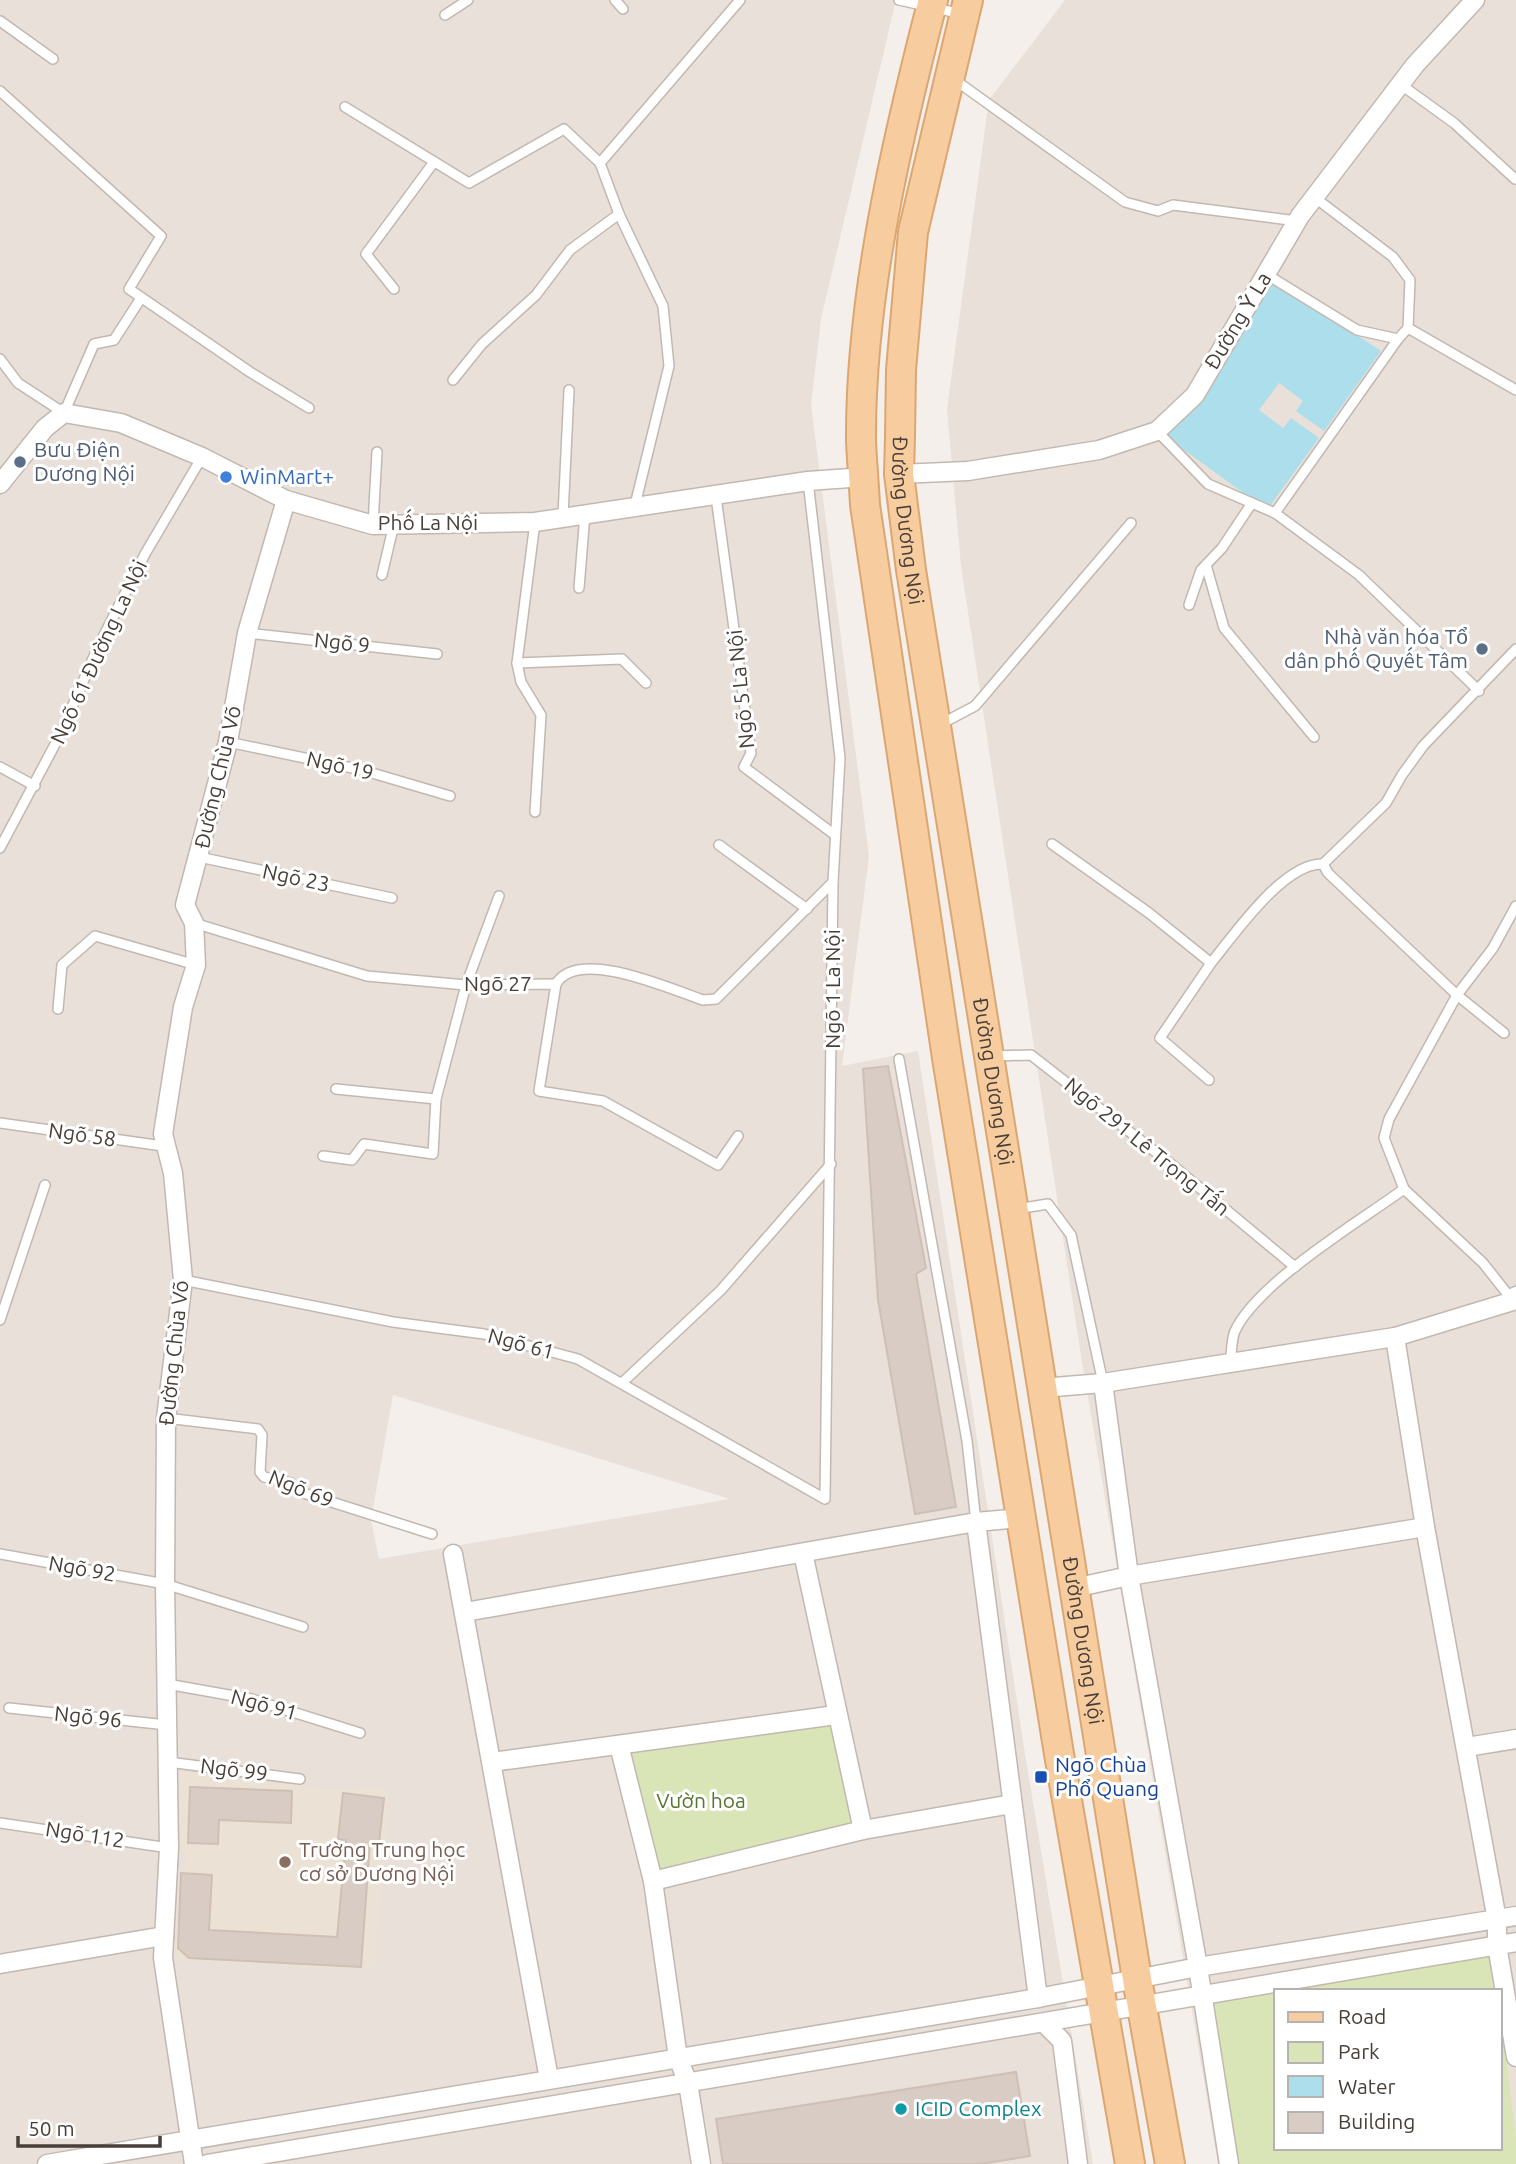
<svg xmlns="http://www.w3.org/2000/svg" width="1516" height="2164" font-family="Ubuntu,sans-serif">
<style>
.residential{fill:#e8e0d9;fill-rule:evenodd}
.education{fill:#ece1d5}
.green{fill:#d9e5b6}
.water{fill:#acdeec}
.building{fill:#d8ccc4;stroke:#cfbfb4;stroke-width:2}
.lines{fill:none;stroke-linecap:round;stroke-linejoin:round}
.service-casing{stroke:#c2b8b0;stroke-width:12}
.minor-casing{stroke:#c2b8b0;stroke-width:21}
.primary-casing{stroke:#dca671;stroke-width:32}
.service{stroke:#fff;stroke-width:9}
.minor{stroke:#fff;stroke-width:18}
.primary{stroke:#f7cda0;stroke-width:28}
.service-dot{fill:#5c6f8a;stroke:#fff;stroke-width:2.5}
.shop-dot{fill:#3f7fe0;stroke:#fff;stroke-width:2.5}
.transit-dot{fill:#1a4fb4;stroke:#fff;stroke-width:2.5}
.education-dot{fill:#8d6e63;stroke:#fff;stroke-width:2.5}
.culture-dot{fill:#0f9aa8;stroke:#fff;stroke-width:2.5}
.labels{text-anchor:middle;stroke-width:6;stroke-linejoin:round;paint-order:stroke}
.street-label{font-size:21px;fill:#483f39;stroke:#fff}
.service-label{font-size:21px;fill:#4e5e75;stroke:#fff;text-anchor:start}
.shop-label{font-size:21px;fill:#366cbe;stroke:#fff;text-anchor:start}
.transit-label{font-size:21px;fill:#164399;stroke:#fff;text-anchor:start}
.park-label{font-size:21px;fill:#58762f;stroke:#fff}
.education-label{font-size:21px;fill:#785e54;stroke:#fff;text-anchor:start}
.culture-label{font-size:21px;fill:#0d838f;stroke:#fff;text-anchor:start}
</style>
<rect width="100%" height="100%" fill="#f4efea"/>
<g class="residential">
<path d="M0 0H896L821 319 811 405 869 856 842 1066 918 1051 1025 1754 1093 2164H0ZM393 1395 730 1499 379 1559 371 1520Z"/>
<path d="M1065 0H1516V2164H1218L1081 1356 961 566 947 409 989 100ZM1276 1991H1500V2148H1276Z"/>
</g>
<path class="education" d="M177 1771 330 1789 383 1787 390 1799 374 1970 175 1960 180 1871H185L187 1854 180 1846Z"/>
<g class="green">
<path d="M834 1719 859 1827 655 1877 623 1747Z"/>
<path d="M1493 1952 1498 1991H1276V2148H1500V2010L1516 2138V2164H1235L1208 2002Z"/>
</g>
<path class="water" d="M1267 276 1381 351 1324 431 1296 411 1303 401 1279 383 1259 410 1283 428 1291 418 1319 438 1267 510 1158 431 1196 396Z"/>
<g class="building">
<path d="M888 1066 926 1268 916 1274 956 1507 915 1514 878 1300 863 1069Z"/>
<path d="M190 1787 292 1791 291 1823 219 1820 218 1844 188 1843Z"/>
<path d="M343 1793 384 1798 379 1843 370 1842 361 1967 189 1958 178 1948 181 1873 212 1875 209 1930 337 1937 346 1840 338 1839Z"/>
<path d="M1016 2072 1030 2156 980 2164H723L716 2119Z"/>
</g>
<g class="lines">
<defs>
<g id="service">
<path d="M615 0 623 9"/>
<path d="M899 0 962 14"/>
<path d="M445 15 468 0"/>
<path d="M0 21 53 59"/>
<path d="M955 80 1125 202 1158 211 1173 205 1297 221"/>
<path d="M1400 84 1454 123 1515 179"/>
<path d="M0 91 161 236 129 289 250 372 309 408"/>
<path d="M345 107 469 183 564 129 600 163 619 214 663 306 669 366 635 505"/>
<path d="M600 163 740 0"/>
<path d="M1314 197 1393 257 1410 280 1408 328"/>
<path d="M1266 274 1357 330 1398 339 1408 328"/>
<path d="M394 289 366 254 434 162"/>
<path d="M1408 328 1516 390"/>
<path d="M0 359 18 383 64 413 94 344 114 340 141 298"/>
<path d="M453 380 482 344 536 295 570 250 619 214"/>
<path d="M1157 431 1208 484 1275 513 1359 575 1479 691"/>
<path d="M716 497 751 753 744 767 835 835"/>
<path d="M1275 513 1398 339"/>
<path d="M563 516 569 390"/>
<path d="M535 522 517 663 622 659 646 683"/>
<path d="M373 525 377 452"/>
<path d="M1206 565 1224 628 1314 737"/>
<path d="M382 575 394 524"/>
<path d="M579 588 585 514"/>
<path d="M1189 605 1201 570 1222 548 1252 503"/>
<path d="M247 633 437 654"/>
<path d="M517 663 521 682 541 715 535 812"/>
<path d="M939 725 975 706 1131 523"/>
<path d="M228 742 362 770 450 796"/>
<path d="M0 767 35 786"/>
<path d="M1052 844 1149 913 1211 963 1160 1038 1209 1080"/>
<path d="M719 845 807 909"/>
<path d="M0 848 61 733 97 649 145 554 202 457"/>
<path d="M199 857 392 898"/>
<path d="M1323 864 1386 803 1402 775 1423 746 1516 649"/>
<path d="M1323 864 1328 873 1457 995 1504 1033"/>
<path d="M194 923 367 976 466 985 556 984 539 1091 603 1101 718 1165 738 1136"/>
<path d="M1211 963C1234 935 1284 862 1323 864"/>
<path d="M556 984C578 947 670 989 703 1000L716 999 833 882"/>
<path d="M58 1009 62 965 95 936 196 965"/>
<path d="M994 1056 1031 1055 1171 1164 1295 1267"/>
<path d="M899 1059 967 1441 976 1522"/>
<path d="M336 1089 436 1099"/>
<path d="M0 1123 163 1146"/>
<path d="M323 1156 352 1160 364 1144 433 1154 436 1099 466 985 499 896"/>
<path d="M1404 1189 1384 1138 1389 1119 1457 995 1493 948 1516 906"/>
<path d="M1016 1209 1048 1204 1071 1235 1103 1383"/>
<path d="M183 1280 393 1322 484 1334 578 1359 825 1499 833 882 840 758 808 481"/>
<path d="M0 1320 45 1185"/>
<path d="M1230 1363C1232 1353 1231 1340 1235 1331 1257 1283 1360 1221 1404 1189L1483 1263 1513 1301"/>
<path d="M623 1382 721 1290 831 1164"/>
<path d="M166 1418 258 1429 262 1435 260 1472 264 1477 291 1483 297 1491 432 1534"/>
<path d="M0 1554 165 1584 303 1627"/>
<path d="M167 1684 251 1699 360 1733"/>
<path d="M9 1708 167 1725"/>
<path d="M168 1762 300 1779"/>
<path d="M0 1823 169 1848"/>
</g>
<g id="minor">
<path d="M899 474 968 471 1099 450 1157 431 1195 395 1300 216 1415 65 1475 0"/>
<path d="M0 484 45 428 64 413 121 423 202 457 286 500 373 525 535 522 808 481 864 477"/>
<path d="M1395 1337 1425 1527 1497 1920V1945L1516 2057"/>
<path d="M1103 1383 1129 1576 1198 1967 1229 2164"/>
<path d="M1042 1388 1103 1383 1395 1337 1513 1301 1516 1296"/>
<path d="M976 1522 1038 1998"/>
<path d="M803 1553 863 1830"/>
<path d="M453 1554 549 2079"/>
<path d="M1074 1588 1129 1576 1425 1527"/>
<path d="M465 1612 976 1522 1021 1518"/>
<path d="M619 1745 653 1881"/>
<path d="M1467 1747 1516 1739"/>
<path d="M492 1762 836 1715"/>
<path d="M0 1964 164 1936"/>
<path d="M1044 2023 1062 2041 1078 2164"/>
<path d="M47 2164 1038 1998 1198 1967 1516 1916"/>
<path d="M194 2164 163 1958 169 1848 165 1584 166 1418 183 1280 173 1173 163 1134 183 1007 196 965 194 923 185 905 228 742 247 633 286 500"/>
<path d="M207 2164 1516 1942"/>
<path d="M701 2164 688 2083 678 2058 653 1881 863 1830 1012 1804"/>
</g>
<g id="primary">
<path d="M933 0C897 139 860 297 861 441 862 463 864 484 865 505L947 1058 1059 1754 1130 2164"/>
<path id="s1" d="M968 0 913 232 901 370 900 437 899 474 911 570 1137 1979 1170 2164"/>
</g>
</defs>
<use href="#service" class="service-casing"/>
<use href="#minor" class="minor-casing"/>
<use href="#primary" class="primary-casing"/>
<use href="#service" class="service"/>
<use href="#minor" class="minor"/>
<use href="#primary" class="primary"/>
</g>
<g class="service-dot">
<circle cx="20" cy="462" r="7"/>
<circle cx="1482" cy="649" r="7"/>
</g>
<circle class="shop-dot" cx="226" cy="477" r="7"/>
<rect class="transit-dot" x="1034" y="1770" width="14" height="14" rx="3.5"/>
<circle class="education-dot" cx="285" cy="1862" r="7"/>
<circle class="culture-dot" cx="901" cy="2109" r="7"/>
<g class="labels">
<g class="street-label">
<text transform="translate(1238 321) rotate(-59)" y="7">Đường Ỷ La</text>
<text dy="7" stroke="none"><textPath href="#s1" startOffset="528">Đường Dương Nội</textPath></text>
<text x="428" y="530">Phố La Nội</text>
<text transform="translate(342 643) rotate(6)" y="7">Ngõ 9</text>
<text transform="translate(99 652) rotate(-65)" y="7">Ngõ 61 Đường La Nội</text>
<text transform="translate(741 689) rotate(-96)" y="7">Ngõ 5 La Nội</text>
<text transform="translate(340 766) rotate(13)" y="7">Ngõ 19</text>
<text transform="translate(218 777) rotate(-77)" y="7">Đường Chùa Võ</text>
<text transform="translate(296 878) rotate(12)" y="7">Ngõ 23</text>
<text x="498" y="991">Ngõ 27</text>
<text transform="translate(833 989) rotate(-90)" y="7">Ngõ 1 La Nội</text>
<text dy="7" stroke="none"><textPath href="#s1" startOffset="1096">Đường Dương Nội</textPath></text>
<text transform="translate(82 1135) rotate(8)" y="7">Ngõ 58</text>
<text transform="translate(1147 1147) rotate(39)" y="7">Ngõ 291 Lê Trọng Tấn</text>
<text transform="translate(521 1344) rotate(15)" y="7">Ngõ 61</text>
<text transform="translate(174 1353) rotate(-84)" y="7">Đường Chùa Võ</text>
<text transform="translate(301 1489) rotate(22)" y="7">Ngõ 69</text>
<text transform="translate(82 1569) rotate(10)" y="7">Ngõ 92</text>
<text dy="7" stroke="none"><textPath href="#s1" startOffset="1662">Đường Dương Nội</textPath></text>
<text transform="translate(264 1705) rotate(15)" y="7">Ngõ 91</text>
<text transform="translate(88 1717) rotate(6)" y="7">Ngõ 96</text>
<text transform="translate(234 1770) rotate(7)" y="7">Ngõ 99</text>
<text transform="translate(85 1835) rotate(9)" y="7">Ngõ 112</text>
</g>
<g class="service-label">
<text x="34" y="457">Bưu Điện<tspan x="34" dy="24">Dương Nội</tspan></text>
<text x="1468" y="644" text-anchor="end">Nhà văn hóa Tổ<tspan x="1468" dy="24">dân phố Quyết Tâm</tspan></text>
</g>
<g class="shop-label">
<text x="240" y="484">WinMart+</text>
</g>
<g class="transit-label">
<text x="1055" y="1772">Ngõ Chùa<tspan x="1055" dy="24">Phổ Quang</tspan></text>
</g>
<g class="park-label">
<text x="701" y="1808">Vườn hoa</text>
</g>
<g class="education-label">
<text x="299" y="1857">Trường Trung học<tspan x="299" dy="24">cơ sở Dương Nội</tspan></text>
</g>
<g class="culture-label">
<text x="915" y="2116">ICID Complex</text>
</g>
</g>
<rect x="1274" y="1989" width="228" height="161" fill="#ffffff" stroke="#b6b2b0" stroke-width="2"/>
<rect x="1288" y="2012" width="35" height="10" fill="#f7cda0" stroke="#b6b2b0" stroke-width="2"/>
<text x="1338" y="2024" font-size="21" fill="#483f39">Road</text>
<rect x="1288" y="2042" width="35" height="21" fill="#d9e5b6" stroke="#b6b2b0" stroke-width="2"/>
<text x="1338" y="2059" font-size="21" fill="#483f39">Park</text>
<rect x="1288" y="2076" width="35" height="21" fill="#acdeec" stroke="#b6b2b0" stroke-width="2"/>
<text x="1338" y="2094" font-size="21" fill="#483f39">Water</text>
<rect x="1288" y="2112" width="35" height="21" fill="#d8ccc4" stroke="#b6b2b0" stroke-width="2"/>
<text x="1338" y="2129" font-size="21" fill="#483f39">Building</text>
<path d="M18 2136v10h142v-10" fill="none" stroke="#483f39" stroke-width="3.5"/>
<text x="28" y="2136" font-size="21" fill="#483f39" stroke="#ffffff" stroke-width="5" paint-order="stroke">50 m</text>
</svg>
